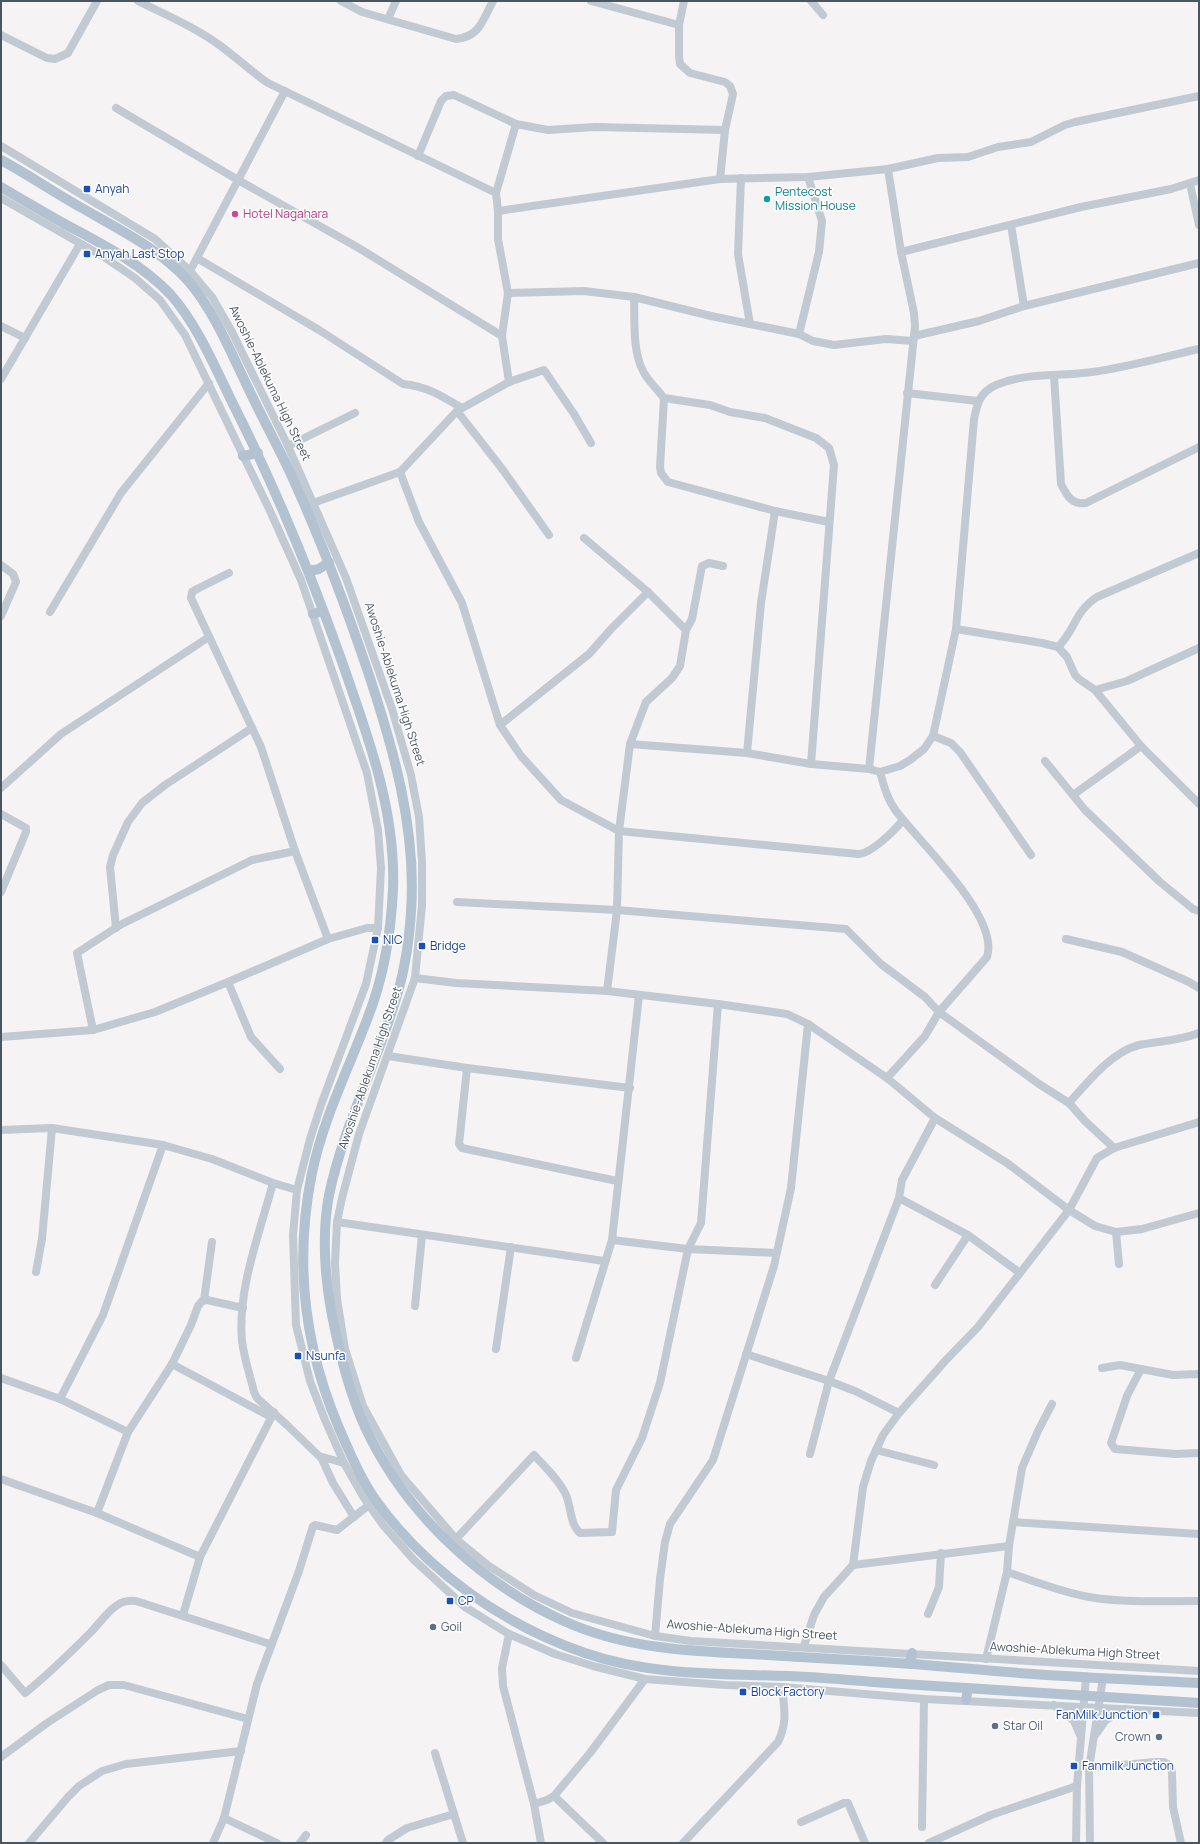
<svg xmlns="http://www.w3.org/2000/svg" width="1200" height="1844" font-family="Manrope,sans-serif">
<style>
.lines{fill:none;stroke-linecap:round;stroke-linejoin:round}
.minor{stroke:#c1cad2;stroke-width:8}
.major{stroke:#b3c2d1;stroke-width:10}
.transit-dot{fill:#1a4fb4;stroke:#fff;stroke-width:1.5}
.culture-dot{fill:#0f9aa8;stroke:#fff;stroke-width:1.5}
.hotel-dot{fill:#d1479c;stroke:#fff;stroke-width:1.5}
.service-dot{fill:#5c6f8a;stroke:#fff;stroke-width:1.5}
.labels{text-anchor:middle;stroke-width:3;stroke-linejoin:round;paint-order:stroke}
.transit-label{font-size:12px;fill:#164399;stroke:#fff;text-anchor:start}
.culture-label{font-size:12px;fill:#0d838f;stroke:#fff;text-anchor:start}
.hotel-label{font-size:12px;fill:#b23c85;stroke:#fff;text-anchor:start}
.street-label{font-size:12px;fill:#4a5661;stroke:#fff}
.service-label{font-size:12px;fill:#4e5e75;stroke:#fff;text-anchor:start}
</style>
<rect width="100%" height="100%" fill="#f5f3f3"/>
<g class="lines">
<g class="minor">
<path d="M138 1C166 15 197 28 222 47 238 59 252 72 268 83L496 193"/>
<path d="M341 1 362 12 456 39C480 37 483 19 493 1"/>
<path d="M591 1 679 25"/>
<path d="M684 1 679 25V56L680 64 690 73 725 82 730 86 733 94 725 130 720 179"/>
<path d="M811 1 823 15"/>
<path d="M388 19 396 1"/>
<path d="M1 35 47 58 55 59 68 53 97 1"/>
<path d="M116 108 238 180 357 247 502 336"/>
<path d="M1 146 155 239 190 271 212 297 232 332 288 446 346 578 392 709 411 775 419 817 422 862V905L415 978 359 1134 342 1198 337 1222 335 1263 337 1299 345 1349 363 1406 401 1475 456 1539 489 1566 534 1595 572 1613 655 1636 691 1641 1199 1671"/>
<path d="M418 156 441 101 446 96 454 95 516 124 548 130 595 127 725 130"/>
<path d="M741 178 738 254 750 324"/>
<path d="M1190 184 1199 225"/>
<path d="M1 198 104 257 135 278 160 300 185 335 271 513 301 580 367 773 378 830 381 868 378 928 366 984 322 1102 310 1139 297 1190 293 1235 296 1325 310 1381 325 1420 344 1463 364 1498 383 1525 414 1560 465 1607 509 1634 555 1654 593 1666 645 1679 725 1685 782 1687 924 1699 1199 1713"/>
<path d="M498 211 720 179 808 177 888 169 938 158 968 157 998 147 1031 142 1065 125 1075 122 1199 96"/>
<path d="M1011 225 1024 306"/>
<path d="M901 252 1081 207 1171 189 1199 180"/>
<path d="M197 258 319 330 403 384C426 386 442 396 462 408"/>
<path d="M190 271 285 91"/>
<path d="M508 293 584 291 634 297 711 316 799 334 813 341 834 345 886 339 913 341"/>
<path d="M634 297C635 320 632 350 643 371 648 381 658 390 664 398L710 405 730 412 765 418 816 438 829 448 834 465 811 764"/>
<path d="M1 326 25 338 80 244"/>
<path d="M799 334 819 252 822 221 808 177"/>
<path d="M914 336 979 321 1024 306 1199 263"/>
<path d="M1054 376 1061 484C1067 496 1072 505 1086 503L1199 447"/>
<path d="M1 379 25 338"/>
<path d="M509 382 502 336 508 293 498 239V211L496 193 516 124"/>
<path d="M907 393 978 401"/>
<path d="M664 398 660 467 661 473 668 482 775 511 829 522"/>
<path d="M457 411 503 470 549 535"/>
<path d="M288 446 355 413"/>
<path d="M400 472 419 522 462 603 500 725 521 756 561 800 619 831 858 854C871 854 895 830 903 820"/>
<path d="M313 503 400 472 457 411 509 382 544 370 574 414 591 443"/>
<path d="M584 538 648 592 686 630"/>
<path d="M1 565 13 574 16 582 1 616"/>
<path d="M229 573 197 589 192 592 191 598 261 747 295 851 328 939"/>
<path d="M50 612 121 493 209 383"/>
<path d="M956 629 1042 643 1058 647 1067 657 1075 675 1079 679 1095 690 1141 746 1199 804"/>
<path d="M1058 647C1076 629 1074 612 1097 597L1199 553"/>
<path d="M1095 690 1127 681 1199 648"/>
<path d="M500 725 589 654 612 628 648 592"/>
<path d="M933 736 951 743 960 752 1031 855"/>
<path d="M630 744 747 753 811 764 869 769 880 772 900 766 910 760 924 749 933 736 956 629 974 419C977 404 980 392 996 385 1026 372 1060 377 1092 372 1128 367 1163 357 1199 349"/>
<path d="M747 753 761 603 775 511"/>
<path d="M1045 761 1085 810 1160 882 1193 909 1199 911"/>
<path d="M869 769 915 326 914 313 901 252 888 169"/>
<path d="M880 772C884 786 887 799 896 811 919 842 1000 916 987 957L939 1012 925 1036 887 1078"/>
<path d="M1 788 61 734 209 637"/>
<path d="M1073 795 1141 746"/>
<path d="M1 814 26 828V832L1 892"/>
<path d="M457 902 617 910 846 929 881 964 925 997 939 1012 1039 1084 1069 1103 1085 1121 1114 1148"/>
<path d="M116 928 110 867 113 855 128 822 142 803 165 785 252 728"/>
<path d="M1066 939 1122 952 1189 982 1199 988"/>
<path d="M415 978 456 983 607 991 718 1004 787 1014 808 1024 887 1078 935 1118 1007 1163 1069 1210 1095 1226 1116 1232 1142 1229 1199 1213"/>
<path d="M228 982 251 1037 280 1069"/>
<path d="M607 991 617 910 619 831 630 744 646 702 672 678 680 666 686 630 692 619 702 566 709 563 723 566"/>
<path d="M93 1030 77 953 120 925 252 860 295 851"/>
<path d="M1 1037 93 1030 155 1012 228 982 328 939 367 928H378"/>
<path d="M388 1056 467 1068 630 1088"/>
<path d="M467 1068 459 1144 462 1148 617 1181"/>
<path d="M1069 1103C1087 1083 1111 1052 1139 1045 1160 1041 1178 1041 1199 1033"/>
<path d="M1 1130 52 1128 163 1145 212 1159 273 1183 297 1190"/>
<path d="M273 1183C260 1232 237 1290 242 1341 244 1358 250 1375 254 1392L257 1398 288 1426 319 1456 344 1463"/>
<path d="M899 1198 968 1235 1020 1273"/>
<path d="M337 1222 604 1261"/>
<path d="M1116 1232 1119 1264"/>
<path d="M612 1240 688 1249 776 1253"/>
<path d="M36 1272 42 1239 52 1128"/>
<path d="M935 1285 968 1235"/>
<path d="M204 1300 212 1242"/>
<path d="M415 1306 422 1235"/>
<path d="M496 1349 511 1247"/>
<path d="M746 1354 829 1381 855 1391 899 1413"/>
<path d="M576 1358 612 1240 639 995"/>
<path d="M172 1364 271 1417"/>
<path d="M1102 1368 1120 1365 1141 1369"/>
<path d="M1199 1374 1173 1375 1141 1369 1127 1396 1111 1443 1115 1449 1176 1454 1199 1453"/>
<path d="M1 1378 60 1399 128 1432"/>
<path d="M60 1399 103 1315 163 1145"/>
<path d="M876 1450 934 1465"/>
<path d="M810 1454 829 1381 899 1198 902 1180 935 1118"/>
<path d="M321 1457 333 1483 354 1517"/>
<path d="M1 1479 97 1513 200 1557"/>
<path d="M97 1513 128 1432 172 1364 191 1325 198 1306 202 1301 207 1300 243 1308"/>
<path d="M1013 1522 1199 1534"/>
<path d="M456 1539 534 1455C545 1467 559 1480 566 1495 571 1507 570 1524 580 1533L612 1532 616 1490 642 1438 660 1383 688 1249 701 1223 718 1004"/>
<path d="M853 1565 1009 1546"/>
<path d="M1007 1572C1034 1581 1061 1592 1089 1597 1125 1603 1163 1601 1199 1601"/>
<path d="M928 1614 939 1587 941 1553"/>
<path d="M183 1615 200 1557 274 1412"/>
<path d="M509 1634 502 1668 503 1686 534 1804 541 1843"/>
<path d="M655 1636 660 1579 665 1542 670 1524 713 1460 774 1266 791 1188 808 1024"/>
<path d="M804 1646 814 1615 824 1597 853 1565 863 1487 871 1461 883 1435 899 1413 946 1360 978 1327 1069 1210 1097 1158 1114 1148 1199 1122"/>
<path d="M986 1659 1007 1572 1009 1546 1022 1468 1038 1431 1052 1404"/>
<path d="M1 1665 25 1693C48 1675 69 1654 90 1633 99 1624 106 1613 116 1606 122 1601 128 1600 136 1601L270 1644"/>
<path d="M1054 1705 1074 1721 1080 1735"/>
<path d="M1096 1734 1106 1720 1125 1709"/>
<path d="M435 1753 463 1843"/>
<path d="M1 1757 47 1723 98 1690 109 1685H124L248 1719"/>
<path d="M1089 1768 1156 1762H1164L1170 1765 1172 1773 1173 1807 1181 1843"/>
<path d="M554 1796 603 1843"/>
<path d="M534 1804 547 1800 554 1796 590 1753 645 1679"/>
<path d="M224 1818 277 1843"/>
<path d="M801 1822 844 1803H848L865 1843"/>
<path d="M922 1827 924 1699"/>
<path d="M29 1843 68 1797 79 1786 102 1771 126 1764 241 1751"/>
<path d="M213 1843 224 1818 257 1684 299 1571 313 1526 315 1525 337 1530 369 1505"/>
<path d="M300 1843 306 1835"/>
<path d="M386 1843 388 1840 407 1828 454 1814"/>
<path d="M683 1843 778 1742C788 1721 784 1709 782 1687"/>
<path d="M929 1843 991 1815 1077 1786"/>
<path d="M1076 1843 1077 1786 1086 1677"/>
<path d="M1090 1843 1089 1768 1103 1678"/>
</g>
<g class="major">
<path d="M1 160C29 175 55 193 82 208 120 230 160 249 189 282 217 315 233 358 252 396 264 421 277 445 289 470 319 535 344 601 367 669 393 747 417 829 411 912 409 943 404 975 394 1005 374 1070 343 1128 329 1195 321 1238 325 1282 334 1325 341 1359 350 1394 365 1427 404 1511 479 1583 564 1621 623 1648 686 1651 750 1654 789 1656 828 1659 868 1661 923 1664 978 1670 1033 1674 1088 1678 1144 1680 1199 1683"/>
<path d="M1 187C21 199 42 211 63 223 100 243 141 263 171 295 199 327 216 370 235 408 277 491 310 572 341 659 367 734 396 809 393 889 391 933 384 976 368 1017 349 1068 323 1119 312 1173 294 1261 304 1346 339 1428 350 1453 361 1480 377 1502 428 1572 504 1625 585 1653 657 1678 733 1673 808 1677 840 1679 871 1682 903 1684 1002 1691 1100 1696 1199 1703"/>
<path d="M243 456 258 453"/>
<path d="M309 571 319 569 329 562"/>
<path d="M313 614 323 611"/>
<path d="M910 1664 912 1653"/>
<path d="M966 1700 968 1688"/>
</g>
</g>
<g class="transit-dot">
<rect x="83" y="185" width="8" height="8" rx="2"/>
<rect x="83" y="250" width="8" height="8" rx="2"/>
<rect x="371" y="936" width="8" height="8" rx="2"/>
<rect x="418" y="942" width="8" height="8" rx="2"/>
<rect x="294" y="1352" width="8" height="8" rx="2"/>
<rect x="446" y="1597" width="8" height="8" rx="2"/>
<rect x="739" y="1688" width="8" height="8" rx="2"/>
<rect x="1152" y="1711" width="8" height="8" rx="2"/>
<rect x="1070" y="1762" width="8" height="8" rx="2"/>
</g>
<circle class="culture-dot" cx="767" cy="199" r="4"/>
<circle class="hotel-dot" cx="235" cy="214" r="4"/>
<g class="service-dot">
<circle cx="433" cy="1627" r="4"/>
<circle cx="995" cy="1726" r="4"/>
<circle cx="1159" cy="1737" r="4"/>
</g>
<g class="labels">
<g class="transit-label">
<text x="95" y="193">Anyah</text>
<text x="95" y="258">Anyah Last Stop</text>
<text x="383" y="944">NIC</text>
<text x="430" y="950">Bridge</text>
<text x="306" y="1360">Nsunfa</text>
<text x="458" y="1605">CP</text>
<text x="751" y="1696">Block Factory</text>
<text x="1148" y="1719" text-anchor="end">FanMilk Junction</text>
<text x="1082" y="1770">Fanmilk Junction</text>
</g>
<g class="culture-label">
<text x="775" y="196">Pentecost<tspan x="775" dy="14">Mission House</tspan></text>
</g>
<g class="hotel-label">
<text x="243" y="218">Hotel Nagahara</text>
</g>
<g class="street-label">
<text transform="translate(270 383) rotate(64)" y="4">Awoshie-Ablekuma High Street</text>
<text transform="translate(395 684) rotate(72)" y="4">Awoshie-Ablekuma High Street</text>
<text transform="translate(370 1068) rotate(-71)" y="4">Awoshie-Ablekuma High Street</text>
<text transform="translate(752 1630) rotate(4)" y="4">Awoshie-Ablekuma High Street</text>
<text transform="translate(1075 1651) rotate(3)" y="4">Awoshie-Ablekuma High Street</text>
</g>
<g class="service-label">
<text x="441" y="1631">Goil</text>
<text x="1003" y="1730">Star Oil</text>
<text x="1151" y="1741" text-anchor="end">Crown</text>
</g>
</g>
<rect width="1200" height="1844" fill="none" stroke="#4a5661" stroke-width="4"/>
</svg>
